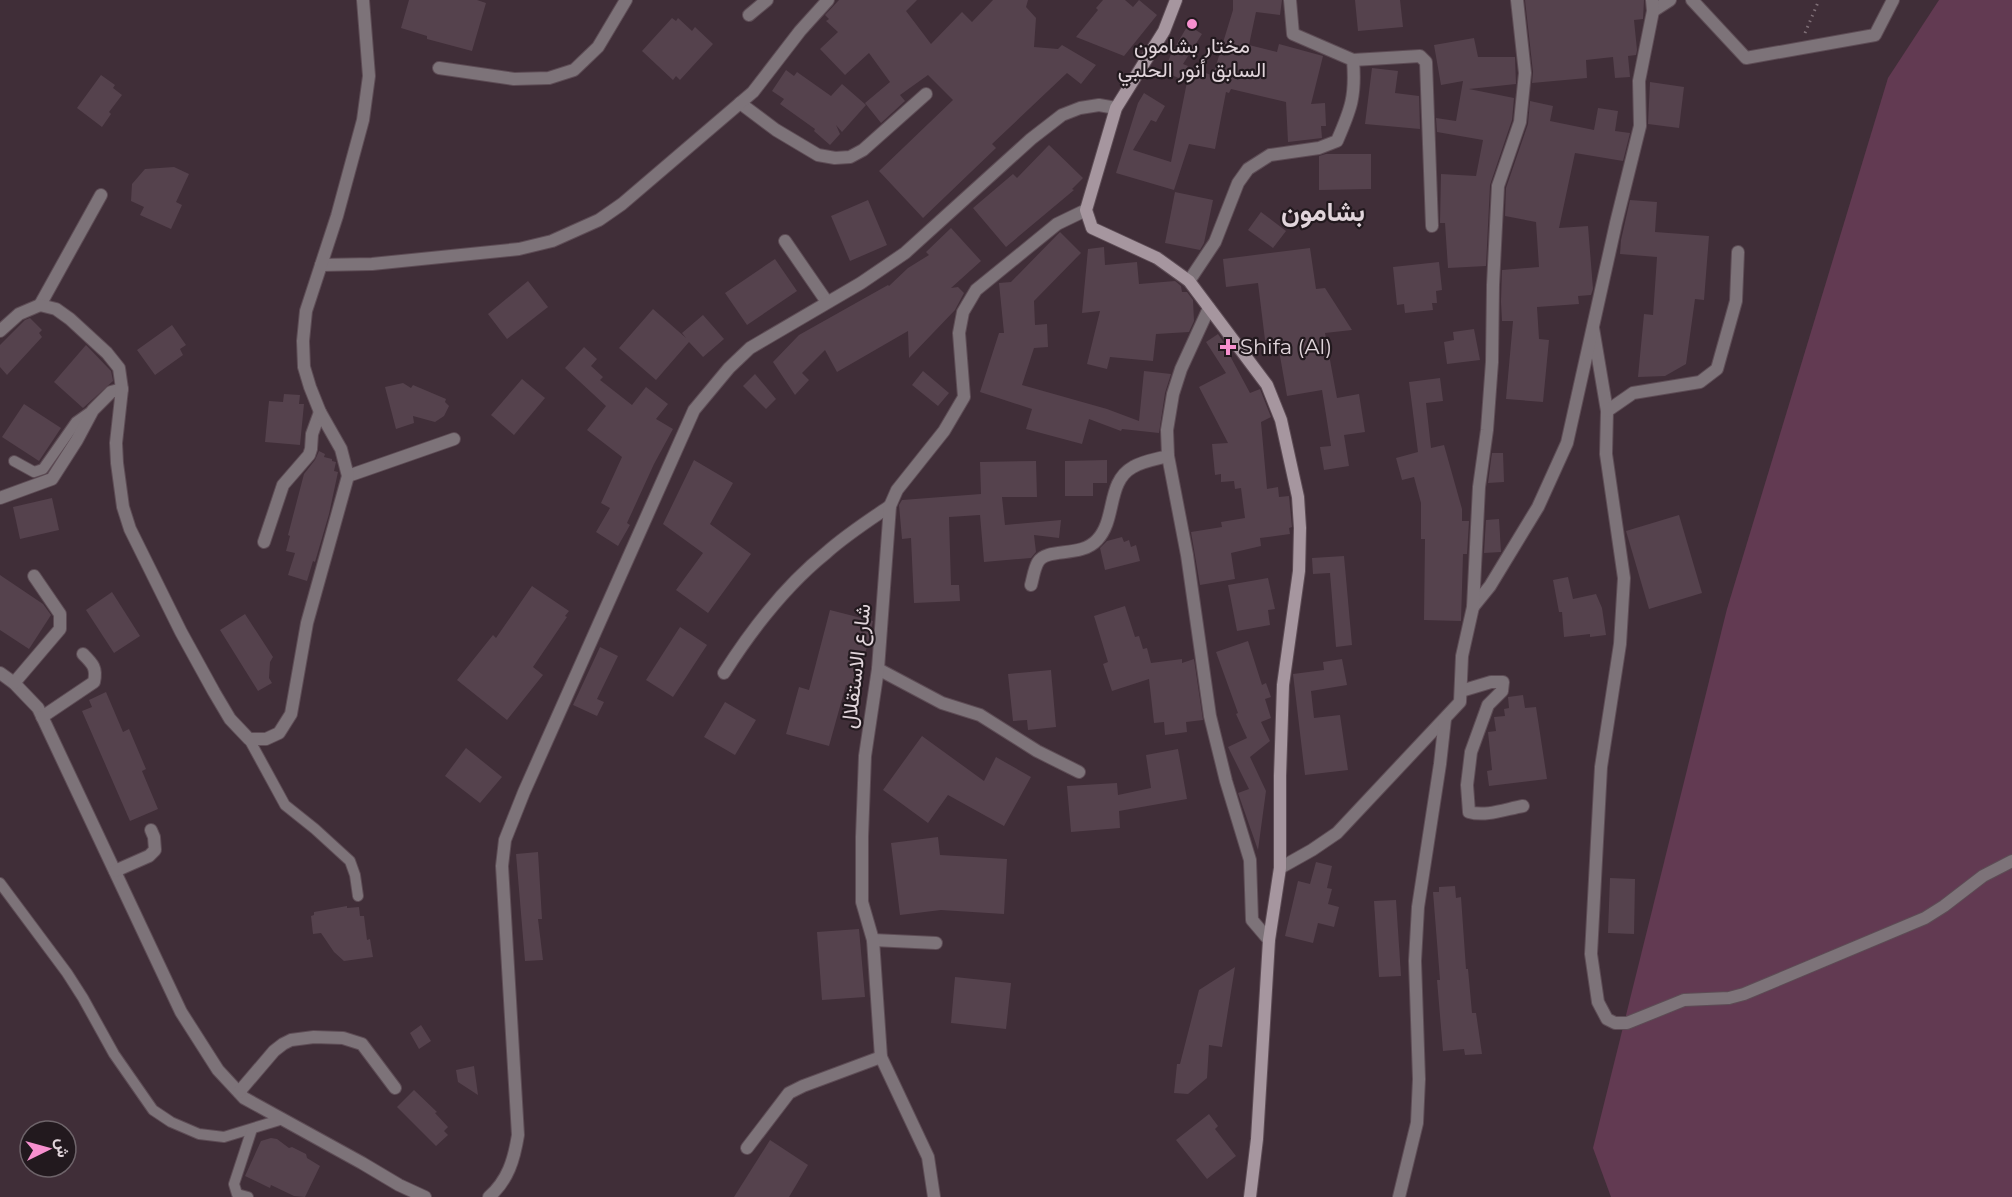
<svg xmlns="http://www.w3.org/2000/svg" width="2012" height="1197" font-family="Montserrat,Vazirmatn,sans-serif">
<style>
.green{fill:#623a52}
.building{fill:#55424d}
.lines{fill:none;stroke-linecap:round;stroke-linejoin:round}
.service-casing{stroke:#5d4c55;stroke-width:12}
.minor-casing{stroke:#5d4c55;stroke-width:14}
.tertiary-casing{stroke:#5d4c55;stroke-width:14}
.secondary-casing{stroke:#5d4c55;stroke-width:14}
.path{stroke:#817179;stroke-width:3;stroke-dasharray:1.5 4.5;stroke-linecap:butt}
.service{stroke:#7d7379;stroke-width:10}
.minor{stroke:#7d7379;stroke-width:12}
.tertiary{stroke:#7d7379;stroke-width:12}
.secondary{stroke:#a6969f;stroke-width:12}
.poi-dot{fill:#f790cf;stroke:#22191e;stroke-width:2}
.labels{text-anchor:middle;stroke-width:4.5;stroke-linejoin:round;paint-order:stroke}
.poi-label{font-size:21px;fill:#e1d5db;stroke:#22191e}
.street-label{font-size:21px;fill:#e1d5db;stroke:#22191e}
.district-label{font-size:27px;font-weight:bold;fill:#e1d5db;stroke:#22191e}
</style>
<rect width="100%" height="100%" fill="#402e38"/>
<path class="green" d="M1939 0H2012V1197H1611L1593 1148 1727 609 1888 78Z"/>
<g class="building">
<path d="M409 0H477L486 3 472 51 427 39V36L401 28Z"/>
<path d="M839 0H917L906 11 931 44 962 12 972 22 993 0H1028L1026 7 1036 18 1034 47 1058 49 1062 45 1096 65 1081 84 1067 73 992 144 996 148 923 218 879 171 953 100 928 75 900 95 905 101 881 123 865 103 890 82 869 53 845 75 820 49 838 32 826 21 829 19 825 15Z"/>
<path d="M1103 0H1125L1133 7 1139 0 1157 15 1124 56 1076 37 1098 10 1096 8Z"/>
<path d="M1233 0H1282L1280 15 1256 12 1249 45 1277 52 1279 44 1323 56 1311 104 1325 103 1326 126H1321L1322 138 1288 142 1286 102 1231 89 1229 93 1226 92 1215 149 1189 144 1174 190 1116 173 1138 103 1144 93 1165 106 1156 122 1151 120 1133 150 1171 162 1190 67 1211 75 1212 71 1214 72 1233 10Z"/>
<path d="M1355 0H1400L1403 27 1358 31Z"/>
<path d="M1525 0H1644L1643 19 1634 20 1637 50 1636 55 1628 56 1630 77 1615 78 1613 57 1586 60 1587 78 1532 83 1533 72Z"/>
<path d="M672 18 676 21 678 18 692 31 695 27 713 44 680 80 676 76 673 80 642 51Z"/>
<path d="M1188 25 1202 34 1183 64 1188 66 1181 79 1164 72 1171 54Z"/>
<path d="M1474 38 1478 57H1515L1516 84 1469 89 1514 98 1512 120 1490 185 1486 266 1448 268 1445 223H1440L1441 174 1476 176 1483 140 1437 132 1436 118 1456 121 1463 81 1441 85 1434 45Z"/>
<path d="M1372 68 1398 71 1395 93 1419 96 1420 129 1365 124Z"/>
<path d="M786 70 794 76 797 72 831 96 842 84 866 105 842 132 836 125 840 134 830 145 814 131 815 129 780 104 784 99 772 91Z"/>
<path d="M101 75 115 85 113 88 122 95 109 112 111 114 102 127 77 108Z"/>
<path d="M1650 82 1684 87 1679 128 1648 124Z"/>
<path d="M1530 101 1553 106 1550 121 1594 130 1598 108 1618 111 1615 131 1630 133 1623 161 1575 153 1559 228 1588 226 1593 289 1591 295 1578 296 1579 304 1537 307 1539 339 1549 340 1543 402 1506 399 1513 321H1502L1501 302 1502 270 1539 267 1536 222 1505 216 1506 188 1528 124Z"/>
<path d="M1049 145 1083 178 1072 189 1074 190 1006 247 973 208 1013 174 1017 178Z"/>
<path d="M1326 154H1371V189L1319 190V156Z"/>
<path d="M174 167 189 174 176 202 182 205 171 229 140 215 144 207 131 201 132 184 145 169Z"/>
<path d="M1175 192 1213 200 1204 243 1200 250 1165 243Z"/>
<path d="M868 200 887 245 850 261 831 216Z"/>
<path d="M1630 200 1657 202 1655 232 1709 236 1704 300 1695 299 1686 364 1665 376 1638 377 1644 314 1653 315 1657 257 1620 254 1621 240Z"/>
<path d="M1261 212 1286 231 1273 248 1248 230Z"/>
<path d="M951 228 981 261 951 288 958 287 964 293 955 310 909 358 908 331 837 372 825 350 802 373 809 380 795 395 773 362 799 335 888 285 889 286 908 268 929 255 926 252Z"/>
<path d="M1060 232 1081 253 1034 301 1035 325 1047 324 1048 347 1034 348 1022 385 1107 409 1139 421 1144 371 1171 374 1165 393 1159 433 1122 429 1121 431 1089 419 1082 444 1026 429 1032 409 980 392 999 333H1004L999 283 1011 282Z"/>
<path d="M1104 247 1105 265 1137 262 1139 284 1175 281 1181 286 1182 292H1187L1193 300 1194 321 1189 332 1156 334 1153 361 1110 357 1107 369 1087 364 1100 311 1082 313 1088 249Z"/>
<path d="M1310 248 1316 289 1325 288 1352 330 1325 333 1337 398 1359 394 1365 432 1344 435 1349 466 1324 470 1320 447 1331 446 1322 390 1287 396 1277 339 1265 340 1258 283 1226 287 1223 259Z"/>
<path d="M775 259 797 291 747 325 725 293Z"/>
<path d="M1439 262 1442 290 1436 291 1437 303H1432L1433 310 1405 313 1404 304 1397 305 1393 267Z"/>
<path d="M528 281 548 307 507 339 488 314Z"/>
<path d="M653 309 686 338 682 333 703 315 724 339 703 357 689 342 656 380 619 348Z"/>
<path d="M30 318 42 330 39 333 42 337 7 375 0 367V345L25 320Z"/>
<path d="M172 325 186 345 180 349 183 355 155 375 137 350Z"/>
<path d="M1474 329 1480 360 1447 364 1444 342 1454 340 1453 332Z"/>
<path d="M1218 334 1231 353 1229 354 1250 393 1260 389 1271 417 1261 422 1267 489 1278 487 1279 497 1289 496 1292 527 1289 528 1290 534 1260 538 1261 546 1231 553 1235 579 1200 585 1191 532 1222 527 1221 522 1245 518 1241 488 1235 489 1234 481 1221 482V474L1215 475 1212 444 1228 443 1199 387 1226 373 1206 342Z"/>
<path d="M86 345 111 371 113 381 83 408 54 382Z"/>
<path d="M584 347 597 359 591 366 603 377 600 380 632 405 646 387 668 404 656 419 673 429 654 464 627 523 630 525 618 546 596 532 610 508 601 503 622 457 587 430 606 406 565 368Z"/>
<path d="M923 371 949 393 938 406 912 385Z"/>
<path d="M755 374 776 399 766 409 743 386Z"/>
<path d="M1440 378 1443 401 1426 403 1431 448 1444 445 1462 509V521H1469L1467 554H1463L1461 621 1424 620 1425 539H1421V503L1414 477 1402 480 1396 458 1418 452 1409 382Z"/>
<path d="M522 379 545 398 514 435 491 415Z"/>
<path d="M403 383 411 388 413 385 446 399 445 402 449 406 444 416 435 422 413 416 414 423 396 429 385 387Z"/>
<path d="M284 394 300 395 299 404H304L300 445 265 442 269 401 283 402Z"/>
<path d="M24 404 61 428 39 461 2 437Z"/>
<path d="M319 451 325 454 324 457 332 459V461L336 462 334 471 338 472 329 514 315 562 313 561 307 581 288 575 295 553 286 551 290 536 288 535 304 474 315 460Z"/>
<path d="M1492 453H1503L1504 482 1488 483Z"/>
<path d="M694 460 733 483 710 524 751 554 708 613 676 590 703 553 663 524Z"/>
<path d="M1107 460V483H1093V496H1065V461Z"/>
<path d="M1036 461 1037 497H1002L1005 525 1061 520 1059 538 1034 535 1036 552 1031 558 984 562 980 515 949 517 951 585H959L960 601 914 603 911 538 902 539 899 505 902 500 981 494 980 462Z"/>
<path d="M52 498 59 530 20 539 13 507Z"/>
<path d="M1679 515 1702 593 1649 609 1626 531Z"/>
<path d="M1499 519 1501 552 1484 553 1486 520Z"/>
<path d="M1122 537 1124 542 1129 540 1131 547 1136 545 1140 561 1105 570 1100 548 1107 541Z"/>
<path d="M1344 556 1352 645 1336 647 1330 573 1313 574 1312 558Z"/>
<path d="M0 575 43 604 51 615 29 649 0 630Z"/>
<path d="M1568 577 1573 599 1596 594 1602 608 1606 635 1590 637V634L1564 637 1562 612H1559L1553 580Z"/>
<path d="M1268 578 1275 609 1268 610 1270 625 1237 631 1228 585Z"/>
<path d="M532 586 569 611 565 616 567 617 533 667 543 675 507 720 457 680 493 635 496 638Z"/>
<path d="M112 592 140 636 114 653 86 610Z"/>
<path d="M1125 606 1135 637 1139 636 1143 649 1147 648 1151 663 1182 659V663L1194 659 1203 720 1186 722 1187 732 1165 735 1164 722 1154 723 1149 679 1112 691 1103 664 1108 662 1094 616Z"/>
<path d="M830 610 873 621 857 688 846 685 829 746 786 734 799 687 809 690Z"/>
<path d="M245 614 273 657 270 662 269 678 272 683 258 691 220 630Z"/>
<path d="M680 627 707 645 673 697 646 680Z"/>
<path d="M1248 641 1262 685 1266 683 1271 697 1265 699 1271 718 1261 722 1270 741 1250 757 1266 791 1258 850 1238 793 1249 789 1228 747 1247 738 1236 714 1238 713 1216 652Z"/>
<path d="M600 647 618 656 597 699 604 702 597 716 573 705Z"/>
<path d="M1342 659 1347 685 1311 691 1314 718 1340 715 1348 770 1305 775 1293 674 1324 670 1323 662Z"/>
<path d="M1051 670 1056 727 1028 730 1027 720 1013 721 1008 674Z"/>
<path d="M106 692 123 732 129 729 146 769 142 771 158 809 130 821 82 711 92 707 89 700Z"/>
<path d="M1523 695 1525 708 1536 707 1547 779 1489 786 1487 771 1492 770 1488 732 1496 731 1494 717 1505 716 1504 709 1509 708 1508 697Z"/>
<path d="M725 702 756 720 735 755 704 737Z"/>
<path d="M922 736 984 781 996 757 1031 777 1004 826 948 795 928 823 883 790Z"/>
<path d="M466 748 502 777 480 803 445 776Z"/>
<path d="M1178 749 1187 799 1119 811 1120 828 1071 832 1067 786 1117 783 1118 795 1151 788 1146 755Z"/>
<path d="M938 837 940 855 1007 859 1004 914 941 910 900 915 891 843Z"/>
<path d="M538 852 542 919H538L543 960 525 961 516 854Z"/>
<path d="M1316 862 1332 866 1327 888 1332 889 1328 904 1339 907 1334 927 1318 923 1313 943 1285 936 1298 881 1310 884Z"/>
<path d="M1610 878 1635 879 1634 934 1608 933Z"/>
<path d="M1455 886 1456 898 1461 897 1466 969H1468L1472 1013H1476L1482 1054 1465 1055 1464 1049 1443 1051 1437 980H1440L1433 892H1439V887Z"/>
<path d="M1396 900 1401 976 1379 977 1374 901Z"/>
<path d="M347 906V908L359 907 360 916H364L367 940 370 939 373 957 344 961 334 952 321 933 313 934 311 916 314 915V912Z"/>
<path d="M859 929 865 997 822 1000 817 932Z"/>
<path d="M1235 967 1222 1047 1209 1045 1207 1078 1188 1094 1174 1093 1177 1064H1180L1199 990Z"/>
<path d="M955 977 1011 983 1006 1029 951 1023Z"/>
<path d="M421 1025 431 1041 419 1049 410 1033Z"/>
<path d="M474 1066 478 1095 458 1082 456 1070Z"/>
<path d="M414 1090 437 1112 435 1113 448 1127 444 1131 448 1135 436 1146 397 1107Z"/>
<path d="M1209 1114 1218 1126 1215 1129 1236 1156 1207 1179 1176 1140Z"/>
<path d="M271 1138 277 1139 289 1148 292 1147 306 1154 307 1158 320 1166 305 1197 294 1196 271 1185 270 1188 245 1176 261 1141Z"/>
<path d="M770 1140 808 1165 789 1197H734Z"/>
</g>
<g class="lines">
<defs>
<g id="service">
<path d="M14 461 34 472 43 469 76 422 93 410"/>
<path d="M249 739 285 805 315 829 350 861 355 875 358 896"/>
<path d="M0 883 67 973 83 998 114 1054 153 1110 171 1122 199 1134 224 1137 283 1119"/>
<path d="M248 1197 237 1194 234 1184 252 1129"/>
</g>
<g id="minor">
<path d="M1692 0 1746 58 1875 35 1893 0"/>
<path d="M1653 11 1670 0"/>
<path d="M749 15 767 0"/>
<path d="M1353 60 1420 56 1426 62 1432 226"/>
<path d="M439 68 514 79 549 78 574 70 598 47 626 0"/>
<path d="M740 103 776 130 818 155 835 158 850 157 863 150 926 94"/>
<path d="M785 241 827 302"/>
<path d="M321 265 372 264 519 249 552 241 599 220 622 204 753 92 800 31 828 0"/>
<path d="M1189 281 1215 242 1238 183 1248 169 1270 155 1319 148 1337 141C1351 109 1356 96 1353 60L1293 34 1290 0"/>
<path d="M40 305 101 195"/>
<path d="M1209 308 1181 369 1173 394 1167 430 1168 456 1187 555 1210 716 1226 781 1250 860 1252 920 1269 940"/>
<path d="M1593 328 1607 411 1606 454 1624 578 1620 644 1601 767 1591 954 1598 1002 1607 1019 1615 1023H1627L1684 1000 1729 998 1744 994 1925 918 1944 906 1983 876 2012 861"/>
<path d="M1607 411 1633 393 1700 382 1717 369 1736 301 1738 252"/>
<path d="M348 476 454 439"/>
<path d="M0 498 52 479 77 440 93 410 111 392 122 389"/>
<path d="M264 542 283 485 309 455 311 449 312 434 320 412"/>
<path d="M1031 585C1033 578 1034 569 1038 562 1047 547 1081 558 1097 540 1117 519 1106 482 1133 467 1143 461 1157 459 1168 456"/>
<path d="M1473 607 1490 586 1538 507 1567 443 1616 223 1640 126 1639 81 1653 11 1652 0"/>
<path d="M878 669 942 703 980 715 1037 751 1079 772"/>
<path d="M0 673 14 683 38 708 181 1012 218 1070 244 1098 362 1163 399 1185 425 1197"/>
<path d="M724 673C752 629 785 586 826 553 846 535 868 521 890 506"/>
<path d="M14 683 60 629V614L34 576"/>
<path d="M1461 691 1491 682H1503L1502 691 1488 705 1471 752 1467 785 1469 812C1486 817 1506 809 1523 806"/>
<path d="M42 717 94 682C97 668 93 664 83 654"/>
<path d="M1280 868 1312 850 1337 833 1460 702 1462 656 1473 607 1479 487 1487 430 1492 362 1493 285 1498 186 1520 122 1525 73 1517 0"/>
<path d="M115 871 149 856 155 850 154 837 151 830"/>
<path d="M873 940 936 943"/>
<path d="M239 1092 274 1051 283 1044 291 1040 314 1037 343 1038 362 1044 395 1088"/>
<path d="M747 1148 789 1093 803 1086 881 1057"/>
<path d="M489 1197C508 1180 514 1160 518 1135L502 866 505 840 524 792 694 410 729 368 750 348 861 283 905 253 1031 139 1062 115 1080 108 1099 105 1116 108"/>
<path d="M934 1197 928 1157 881 1057 873 940 862 902V837L865 756 878 669 890 506 897 490 944 431 964 397 959 333 963 312 976 290 1057 224 1086 210"/>
<path d="M1399 1197 1417 1123 1419 1079 1415 961 1418 907 1440 764 1445 719"/>
</g>
<path id="tertiary" d="M0 331 19 314 40 305 56 309 70 319 107 353 119 368 122 389 116 443 117 463 123 507 130 529 181 632 214 692 230 719 249 739H266L279 733 291 714 307 623 348 476 341 449 320 412 310 387 304 367 303 341 306 311 337 216 363 120 369 76 363 0"/>
<path id="secondary" d="M1176 0 1164 31 1116 108 1086 210 1092 228 1157 258 1189 281 1267 385 1281 420 1298 497 1300 528 1299 571 1283 685 1280 776V868L1269 940 1257 1139 1250 1197"/>
</defs>
<use href="#service" class="service-casing"/>
<use href="#minor" class="minor-casing"/>
<use href="#tertiary" class="tertiary-casing"/>
<use href="#secondary" class="secondary-casing"/>
<path class="path" d="M1805 33 1819 0"/>
<use href="#service" class="service"/>
<use href="#minor" class="minor"/>
<use href="#tertiary" class="tertiary"/>
<use href="#secondary" class="secondary"/>
</g>
<g class="poi-dot">
<circle cx="1192" cy="24" r="6"/>
<path d="M1225 338h6v6h6v6h-6v6h-6v-6h-6v-6h6z"/>
</g>
<g class="labels">
<g class="poi-label">
<text x="1192" y="53">مختار بشامون<tspan x="1192" dy="24">السابق أنور الحلبي</tspan></text>
<text x="1240" y="354" text-anchor="start">Shifa (Al)</text>
</g>
<g class="street-label">
<text transform="translate(856 666) rotate(-83)" y="7">شارع الاستقلال</text>
</g>
<g class="district-label">
<text x="1323" y="221">بشامون</text>
</g>
</g>
<g transform="translate(48 1149) rotate(85)"><circle r="28" fill="#22191e" stroke="#6e646a" stroke-width="1.5"/>
<path d="M0-4.5L10 22L0 15L-10 22Z" fill="#f790cf"/>
<text y="-9" font-size="16" font-weight="bold" text-anchor="middle" fill="#e1d5db">ش</text>
</g>
</svg>
